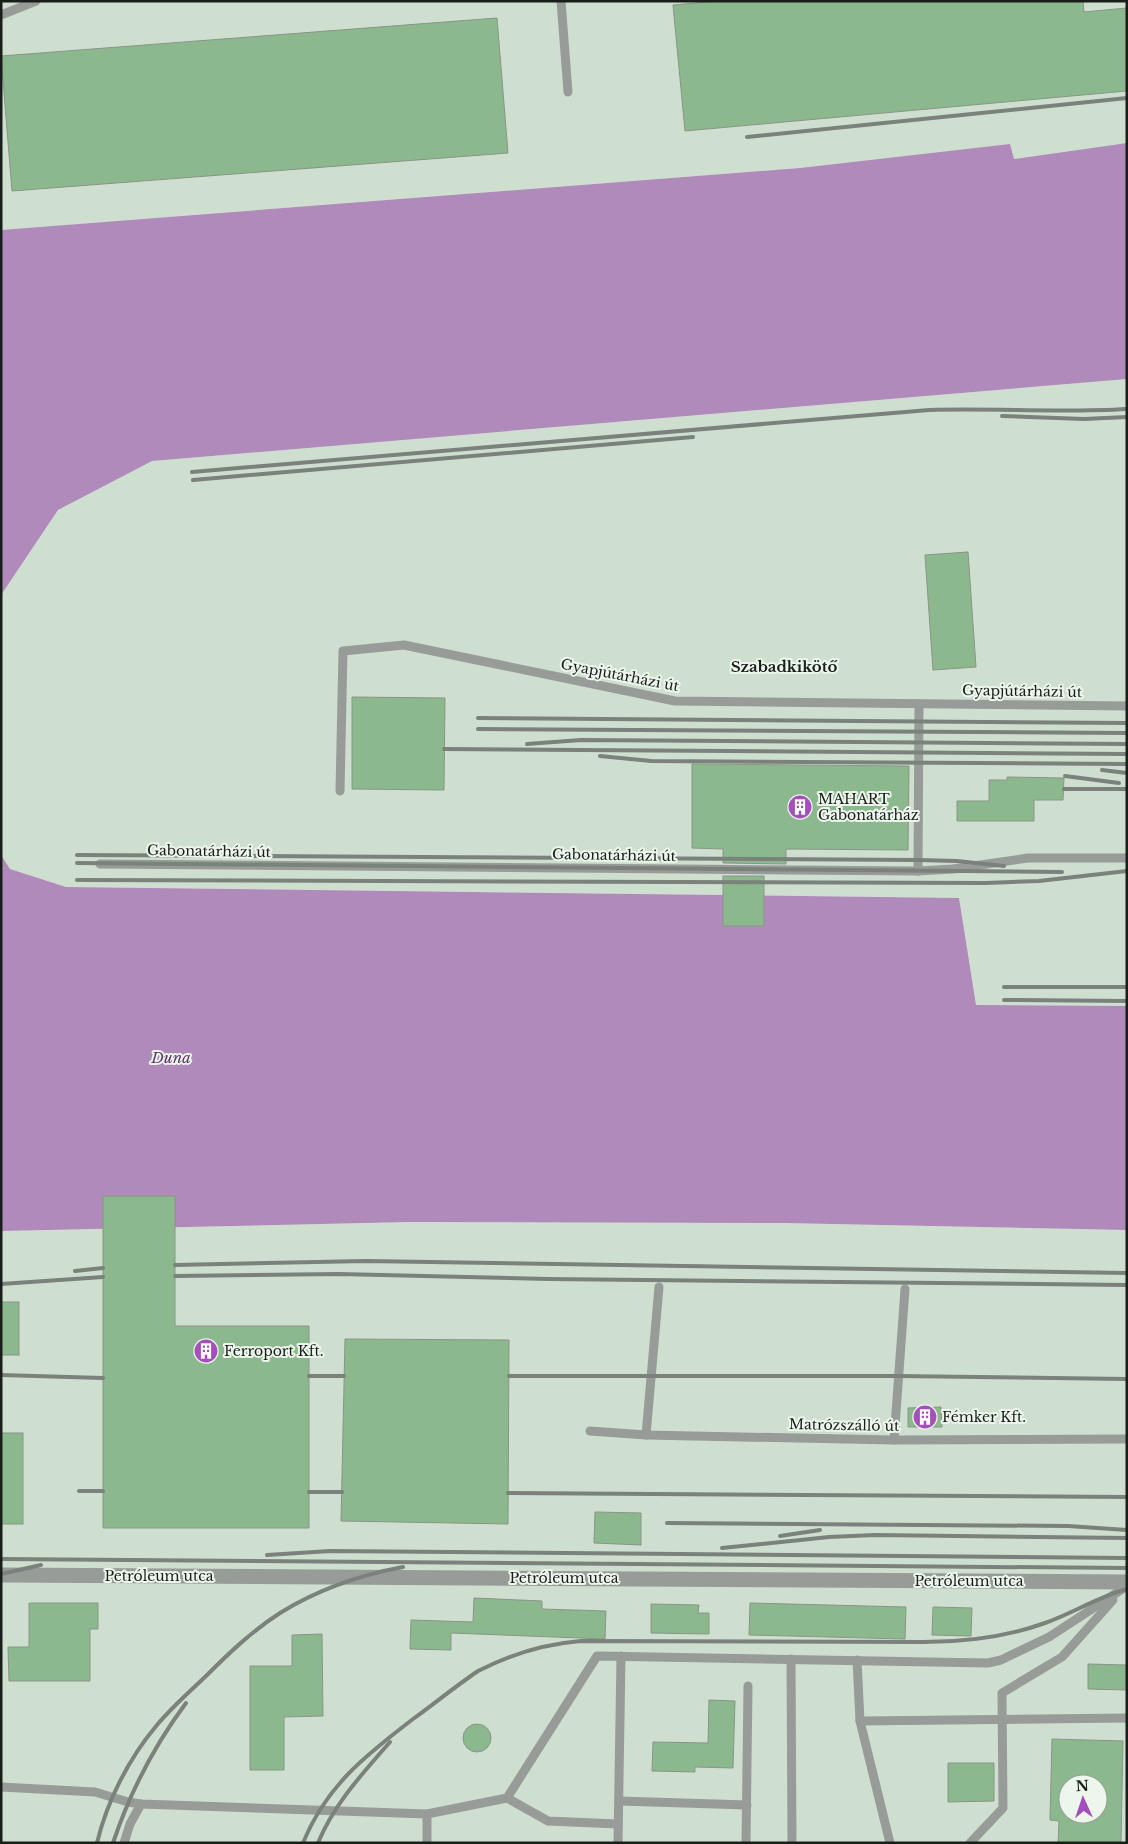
<svg xmlns="http://www.w3.org/2000/svg" width="1128" height="1844" font-family="'Libre Baskerville',serif">
<style>
.built{fill:#cfdfcf;fill-rule:evenodd}
.water{fill:#b08aba}
.building{fill:#8bb98d;stroke:#8a948a;fill-rule:evenodd}
.lines{fill:none;stroke-linecap:round;stroke-linejoin:round}
.lane{stroke:#989c98;stroke-width:9}
.street{stroke:#989c98;stroke-width:15}
.rail{stroke:#7a827b;stroke-width:4}
.labels{text-anchor:middle;stroke-width:4;stroke-linejoin:round;paint-order:stroke}
.street-label{font-size:14px;fill:#1a1e1a;stroke:#ecf6ec}
.poi-label{font-size:14px;fill:#1a1e1a;stroke:#ecf6ec;text-anchor:start}
.neighbourhood-label{font-size:15px;font-weight:bold;fill:#1a1e1a;stroke:#ecf6ec}
.water-label{font-size:15px;font-style:italic;fill:#61326e;stroke:#ecf6ec}
</style>
<rect width="100%" height="100%" fill="#dee9df"/>
<g class="built">
<path d="M1 1H1127V143L1013 159 1010 144 800 168 1 230Z"/>
<path d="M1127 379V1006L976 1005 959 898 66 887 10 869 1 855V595L58 510 152 461Z"/>
<path d="M409 1222 784 1223 1127 1230V1843H1V1231ZM1068 1784H1098V1814H1068Z"/>
</g>
<g class="water">
<path d="M1127 143V379L152 461 58 510 1 595V230L800 168 1010 144 1014 159Z"/>
<path d="M1 855 10 869 66 887 959 898 976 1005 1127 1006V1230L784 1223 409 1222 1 1231Z"/>
</g>
<g class="building">
<path d="M718 1H1083L1084 12 1127 8V91L685 131 673 5Z"/>
<path d="M497 18 508 153 12 191 1 56Z"/>
<path d="M968 552 976 667 933 670 925 555Z"/>
<path d="M352 697 445 698 444 790 352 789Z"/>
<path d="M692 764 909 766 908 850 786 849V864L723 863V849L692 848Z"/>
<path d="M1007 777 1064 778 1063 800H1034V821H957V801H989V780H1007Z"/>
<rect x="723" y="876" width="41" height="50"/>
<path d="M103 1196H175V1326H309V1528H103Z"/>
<rect x="1" y="1302" width="18" height="53"/>
<path d="M345 1339 509 1340 508 1524 341 1521Z"/>
<path d="M941 1407 942 1427H908V1408Z"/>
<rect x="1" y="1433" width="22" height="91"/>
<path d="M595 1512 641 1513V1545L594 1543Z"/>
<path d="M474 1598 542 1601V1609L606 1611 605 1639 451 1633V1650L410 1649 411 1620 473 1622Z"/>
<path d="M29 1603H98V1629H90V1681H9L8 1647H29Z"/>
<path d="M750 1603 906 1607 905 1639 749 1635Z"/>
<path d="M651 1604 699 1605 698 1613H709V1634L651 1633Z"/>
<path d="M933 1607 972 1608 971 1636 932 1635Z"/>
<path d="M322 1634 323 1716 284 1717V1770H250V1666H292V1635Z"/>
<path d="M1088 1664 1127 1665V1690L1088 1689Z"/>
<path d="M709 1700 735 1701 733 1768 695 1767V1772L652 1771 653 1742 708 1743Z"/>
<circle cx="477" cy="1738" r="14"/>
<path d="M1052 1739 1123 1741 1121 1843H1058L1059 1821 1050 1820ZM1068 1784H1098V1814H1068Z"/>
<path d="M948 1763H994V1801L948 1802Z"/>
</g>
<g class="lines">
<g class="lane">
<path d="M561 1 568 92"/>
<path d="M1 15 36 1"/>
<path d="M340 791 343 651 404 645 675 701 1127 706"/>
<path d="M100 864 918 871 953 869 1028 858H1127"/>
<path d="M918 871 919 704"/>
<path d="M590 1431 646 1435 894 1440 1127 1439"/>
<path d="M646 1435 659 1287"/>
<path d="M894 1440 905 1289"/>
<path d="M791 1659 792 1843"/>
<path d="M857 1660 860 1721 1127 1718"/>
<path d="M860 1721 890 1843"/>
<path d="M1 1787 95 1792 128 1802 141 1804 427 1814 507 1798 597 1656 988 1663 1001 1660 1049 1637 1127 1586"/>
<path d="M507 1798 548 1821 618 1824"/>
<path d="M619 1801 747 1805"/>
<path d="M124 1843 130 1824 141 1804"/>
<path d="M427 1843V1814"/>
<path d="M618 1843 621 1656"/>
<path d="M746 1843 748 1686"/>
<path d="M970 1843 1003 1808 1002 1693 1062 1657 1113 1600"/>
</g>
<path class="street" d="M1 1575 1127 1582"/>
<g class="rail">
<path d="M747 137 1127 98"/>
<path d="M1002 416 1084 419 1127 417"/>
<path d="M192 472 929 410C995 408 1061 413 1127 409"/>
<path d="M193 480 693 437"/>
<path d="M478 718 1127 723"/>
<path d="M478 729 1127 733"/>
<path d="M527 744 581 740 1127 744"/>
<path d="M444 749 1127 754"/>
<path d="M600 756 651 761 1127 764"/>
<path d="M1102 770 1127 773"/>
<path d="M1065 776 1119 783"/>
<path d="M1064 789H1127"/>
<path d="M77 855 918 860 957 861 1004 866"/>
<path d="M77 863 1062 872"/>
<path d="M77 880 986 883 1039 881 1127 871"/>
<path d="M1004 987H1127"/>
<path d="M1004 1000 1127 1001"/>
<path d="M175 1265 366 1261 1127 1273"/>
<path d="M75 1271 103 1268"/>
<path d="M175 1276 338 1274 548 1279 1127 1285"/>
<path d="M1 1284 103 1277"/>
<path d="M1 1375 103 1378"/>
<path d="M309 1376H344"/>
<path d="M509 1376H896L1127 1379"/>
<path d="M79 1491H103"/>
<path d="M309 1492H342"/>
<path d="M508 1493 1127 1497"/>
<path d="M667 1523 1068 1526 1127 1530"/>
<path d="M780 1536 820 1530"/>
<path d="M722 1548 829 1537 875 1535 1127 1538"/>
<path d="M267 1555 330 1551 1127 1558"/>
<path d="M1 1559 1127 1568"/>
<path d="M1 1574 41 1565"/>
<path d="M97 1843C107 1801 129 1758 157 1725 171 1708 188 1693 205 1677 228 1654 252 1631 280 1613 317 1590 360 1575 403 1567"/>
<path d="M113 1843C130 1792 154 1746 186 1703"/>
<path d="M303 1843C326 1786 366 1755 413 1719 435 1703 456 1686 478 1671 511 1654 544 1644 581 1641L924 1642C965 1642 1006 1637 1045 1623 1073 1613 1098 1597 1127 1589"/>
<path d="M318 1843C334 1804 362 1774 390 1742"/>
</g>
</g>
<defs>
<symbol id="building-disc" viewBox="-11 -11 22 22"><circle r="9.5" fill="#a54fbc" stroke="#ecf6ec"/><path d="M-4-6H4V6H1V3H-1V6H-4ZM-2.5-4.3h1.7v1.8h-1.7ZM.8-4.3h1.7v1.8H.8ZM-2.5-1h1.7V.8h-1.7ZM.8-1h1.7V.8H.8Z" fill="#fff"/></symbol>
</defs>
<g fill-rule="evenodd">
<use href="#building-disc" x="786" y="793" width="28" height="28"/>
<use href="#building-disc" x="192" y="1337" width="28" height="28"/>
<use href="#building-disc" x="911" y="1403" width="28" height="28"/>
</g>
<g class="labels">
<g class="street-label">
<text transform="translate(620 675) rotate(11)" y="5">Gyapjútárházi út</text>
<text transform="translate(1022 691) rotate(1)" y="5">Gyapjútárházi út</text>
<text transform="translate(209 851) rotate(1)" y="5">Gabonatárházi út</text>
<text transform="translate(614 855) rotate(1)" y="5">Gabonatárházi út</text>
<text transform="translate(844 1425) rotate(1)" y="5">Matrózszálló út</text>
<text x="159" y="1581">Petróleum utca</text>
<text x="564" y="1583">Petróleum utca</text>
<text x="969" y="1586">Petróleum utca</text>
</g>
<g class="poi-label">
<text x="818" y="804">MAHART<tspan x="818" dy="16">Gabonatárház</tspan></text>
<text x="224" y="1356">Ferroport Kft.</text>
<text x="942" y="1422">Fémker Kft.</text>
</g>
<g class="neighbourhood-label">
<text x="784" y="672">Szabadkikötő</text>
</g>
<g class="water-label">
<text x="171" y="1063">Duna</text>
</g>
</g>
<rect width="1128" height="1844" fill="none" stroke="#1a1e1a" stroke-width="5"/>
<g transform="translate(1083 1799) rotate(357)"><circle r="24" fill="#ecf6ec" stroke="#98a098"/>
<path d="M0-4L9 19L0 12L-9 19Z" fill="#a54fbc"/>
<text y="-8" font-size="14" font-weight="bold" text-anchor="middle" fill="#1a1e1a">N</text>
</g>
</svg>
